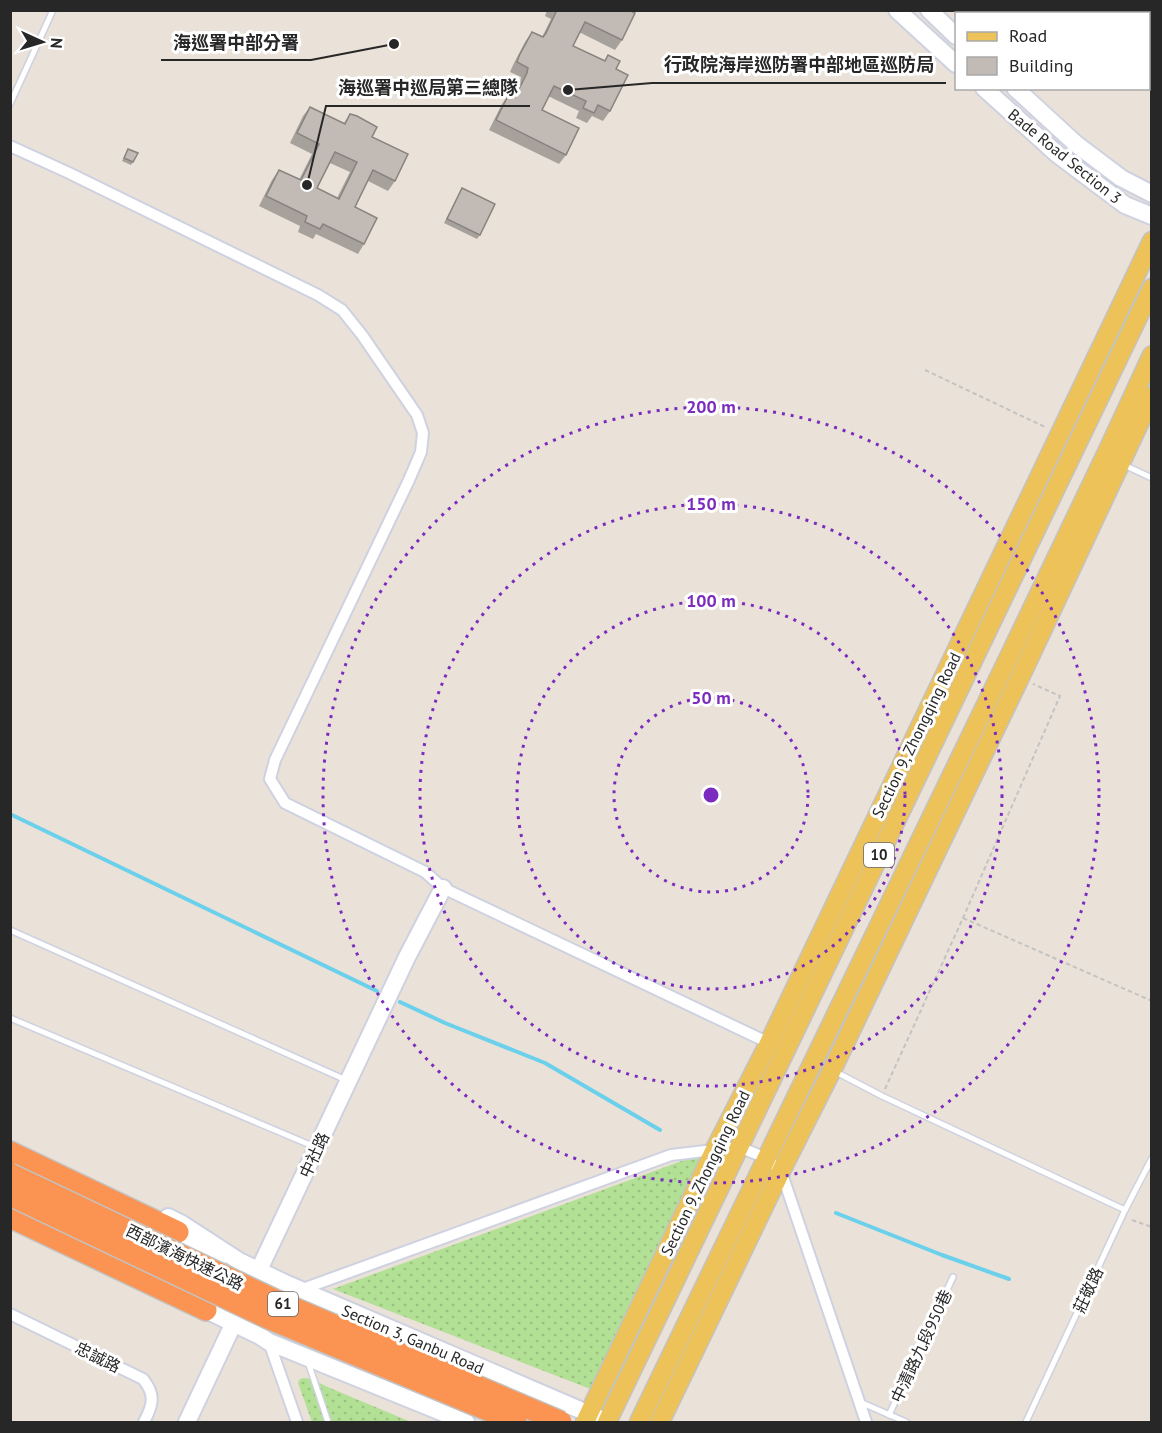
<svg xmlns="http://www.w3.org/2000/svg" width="1162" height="1433" font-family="'PT Sans','Noto Sans TC',sans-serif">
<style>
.grass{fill:url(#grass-dots)}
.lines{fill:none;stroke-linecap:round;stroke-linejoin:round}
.stream{stroke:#6bd0eb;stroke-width:4}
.lane-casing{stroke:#ced2e0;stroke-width:8}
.street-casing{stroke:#ced2e0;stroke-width:14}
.secondary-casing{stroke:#ced2e0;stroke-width:20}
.primary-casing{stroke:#c3c3c3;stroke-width:21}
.highway-casing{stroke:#c3c3c3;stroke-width:24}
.path{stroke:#c3c3c3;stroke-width:2;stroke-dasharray:4.5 3;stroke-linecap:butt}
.lane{stroke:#fff;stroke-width:5}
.street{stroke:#fff;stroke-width:10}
.secondary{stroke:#fff;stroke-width:16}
.primary{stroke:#edc359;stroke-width:18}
.highway{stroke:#fb9352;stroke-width:21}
.highway-bridge-casing{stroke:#c3c3c3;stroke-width:24;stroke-linecap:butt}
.highway-bridge{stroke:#fb9352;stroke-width:21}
.wall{fill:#a7a19c;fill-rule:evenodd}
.building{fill:#c2bbb5;stroke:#88837f;stroke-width:1.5;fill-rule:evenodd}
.ring{fill:none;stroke:#7b2cbf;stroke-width:3;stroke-dasharray:3 6}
.labels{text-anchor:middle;stroke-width:6;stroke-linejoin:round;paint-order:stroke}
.shield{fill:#fff;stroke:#686868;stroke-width:1.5}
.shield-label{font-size:15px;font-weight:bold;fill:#272727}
.street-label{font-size:16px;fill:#272727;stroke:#fff}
.centre{fill:#7b2cbf;stroke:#fff;stroke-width:3}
.ring-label{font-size:18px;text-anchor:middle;font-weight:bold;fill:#7b2cbf;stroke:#fff;stroke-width:6;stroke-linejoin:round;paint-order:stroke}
.leader{fill:none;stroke:#272727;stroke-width:2}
.callout-dot{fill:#272727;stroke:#fff;stroke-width:2}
.callout-label{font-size:18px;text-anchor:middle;font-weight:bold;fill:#272727;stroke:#fff;stroke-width:6;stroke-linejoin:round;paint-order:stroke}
</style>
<defs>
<pattern id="grass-dots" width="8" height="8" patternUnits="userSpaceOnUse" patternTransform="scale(1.5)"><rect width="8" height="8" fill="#b2e095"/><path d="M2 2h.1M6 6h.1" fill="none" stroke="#99c080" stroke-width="1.8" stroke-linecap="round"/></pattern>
</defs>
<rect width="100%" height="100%" fill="#eae1d8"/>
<g class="grass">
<path d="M706 1152 593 1390 333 1289Z"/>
<path d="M304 1378 311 1379 330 1388 411 1422H312L298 1383 300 1379Z"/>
</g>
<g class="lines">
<g class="stream">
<path d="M10 814 377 991"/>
<path d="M400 1002 445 1023 545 1063 660 1130"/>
<path d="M836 1213 942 1255 1009 1279"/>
</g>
<defs>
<g id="lane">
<path d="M10 104 53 10"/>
<path d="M1124 465 1152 478"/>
<path d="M10 930 346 1080"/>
<path d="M10 1018 315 1147"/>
<path d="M836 1072 882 1096 1125 1210"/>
<path d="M308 1362 328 1422"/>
<path d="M860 1402 906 1422"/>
<path d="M889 1415 953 1277"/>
<path d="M1026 1422 1125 1210 1152 1158"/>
</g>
<g id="street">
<path d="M10 146 69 173 318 295 342 310 362 335 417 415 423 433 421 452 409 480 275 760 270 779 285 803 425 872 443 888 769 1043"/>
<path d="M300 1290 671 1155 739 1147 766 1158 781 1171 866 1422"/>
<path d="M10 1314 143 1379C156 1395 153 1405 144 1422"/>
<path d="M269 1342 297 1422"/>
</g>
<g id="secondary">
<path d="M897 10 956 64"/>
<path d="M929 10 956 36"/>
<path d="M984 88 1057 154 1125 205 1152 216"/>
<path d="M1015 88 1076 144 1121 178 1152 194"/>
<path d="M168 1217 182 1224 239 1261 285 1283 608 1422"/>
<path d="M160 1235 174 1241 221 1256"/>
<path d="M206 1310 260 1336 269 1342 466 1422"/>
<path d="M187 1422 407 957 443 888"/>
</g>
<g id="primary">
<path d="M585 1422 715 1149 769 1043 1152 241"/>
<path d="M607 1422 1152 288"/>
<path d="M639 1422 1008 659 1109 448 1152 355"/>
<path d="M660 1422 781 1171 832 1070 1024 669 1152 396"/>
</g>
<g id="highway">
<path d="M10 1152 178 1232"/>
<path d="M10 1217 206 1310"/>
</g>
</defs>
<use href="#lane" class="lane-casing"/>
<use href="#street" class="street-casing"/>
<use href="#secondary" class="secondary-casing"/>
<use href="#primary" class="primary-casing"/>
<use href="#highway" class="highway-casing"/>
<g class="path">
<path d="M925 370 1047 428"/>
<path d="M963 918 1152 1001"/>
<path d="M885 1089 963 918 1060 696 1033 684"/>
<path d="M1132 1220 1152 1227"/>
</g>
<use href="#lane" class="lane"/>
<use href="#street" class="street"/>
<use href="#secondary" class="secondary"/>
<use href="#primary" class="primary"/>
<use href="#highway" class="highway"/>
<defs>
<g id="highway-bridge">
<path d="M10 1174 277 1301 561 1422"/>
<path d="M10 1195 268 1318 516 1422"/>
</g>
</defs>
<use href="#highway-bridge" class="highway-bridge-casing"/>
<use href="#highway-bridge" class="highway-bridge"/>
</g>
<g class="wall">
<path d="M547 10H629L622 40 615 50 579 32 573 46 604 61 608 55 616 69 610 111 603 121 592 116 587 123 576 118 579 111 548 96 542 110 566 155 559 164 489 130 502 104 509 94 514 96 520 83 521 77 510 72 513 65 525 42 532 32 542 37 551 19 545 16Z"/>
<path d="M310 107 344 123 350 114 372 137 395 181 388 191 368 181 355 207 364 244 358 254 316 234 313 239 298 232 300 226 259 206 272 180 279 170 299 180 312 154 290 143 303 116ZM330 163 350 172 337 198 317 188Z"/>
<path d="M128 149 133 162 131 165 122 161Z"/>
<path d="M462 188 480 235 477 239 444 223Z"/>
</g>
<g class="building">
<path d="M557 10H629L635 13 622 40 585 22 573 46 605 61 608 55 620 61 616 69 628 75 610 111 598 105 594 113 583 108 586 101 554 86 542 110 579 128 566 155 496 120 509 94 515 97 527 73 528 68 517 62 519 56 532 32 543 37 546 33Z"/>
<path d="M310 107 345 124 350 114 357 116 377 127 372 137 408 154 395 181 373 170 355 207 377 218 364 244 323 224 320 229 305 222 307 216 266 196 279 170 301 180 319 144 297 133ZM335 152 357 162 339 199 317 188Z"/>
<path d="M128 149 138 153 133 162 124 158Z"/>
<path d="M462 188 495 204 480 235 447 219Z"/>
</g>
<g class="ring">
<circle cx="711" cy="795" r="97"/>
<circle cx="711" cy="795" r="194"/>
<circle cx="711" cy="795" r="291"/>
<circle cx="711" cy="795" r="388"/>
</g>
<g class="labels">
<g class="shield">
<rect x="864" y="843" width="30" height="24" rx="4.5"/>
<rect x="268" y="1292" width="30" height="24" rx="4.5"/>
</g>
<g class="shield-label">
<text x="879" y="860">10</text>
<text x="283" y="1309">61</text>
</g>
<g class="street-label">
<text transform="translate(1065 156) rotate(39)" y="6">Bade Road Section 3</text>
<text transform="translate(916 735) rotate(-64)" y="6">Section 9, Zhongqing Road</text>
<text transform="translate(314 1155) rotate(-65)" y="6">中社路</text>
<text transform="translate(705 1173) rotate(-64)" y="6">Section 9, Zhongqing Road</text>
<text transform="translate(185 1257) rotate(26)" y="6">西部濱海快速公路</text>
<text transform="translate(1088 1290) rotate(-65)" y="6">莊敬路</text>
<text transform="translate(413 1339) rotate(23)" y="6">Section 3, Ganbu Road</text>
<text transform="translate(921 1346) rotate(-65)" y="6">中清路九段950巷</text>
<text transform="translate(98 1357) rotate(26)" y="6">忠誠路</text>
</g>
</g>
<circle cx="711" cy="795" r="9" class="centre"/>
<g class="ring-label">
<text x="711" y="413">200 m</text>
<text x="711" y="510">150 m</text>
<text x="711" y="607">100 m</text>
<text x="711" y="704">50 m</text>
</g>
<path class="leader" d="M394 44L311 60H161M568 90L652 83H946M307 185L326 106H530"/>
<g class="callout-dot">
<circle cx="394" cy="44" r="6"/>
<circle cx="568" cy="90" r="6"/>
<circle cx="307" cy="185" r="6"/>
</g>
<g class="callout-label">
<text x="236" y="49">海巡署中部分署</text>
<text x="799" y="71">行政院海岸巡防署中部地區巡防局</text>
<text x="428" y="94">海巡署中巡局第三總隊</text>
</g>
<rect width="1162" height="1433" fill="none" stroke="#272727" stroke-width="24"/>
<rect x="955" y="12" width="195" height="78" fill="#ffffff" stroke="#a9a9a9" stroke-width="1.5"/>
<rect x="967" y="32" width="30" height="9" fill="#edc359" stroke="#a9a9a9" stroke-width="1.5"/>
<text x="1009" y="42" font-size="18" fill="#272727">Road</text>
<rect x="967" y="57" width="30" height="18" fill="#c2bbb5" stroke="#a9a9a9" stroke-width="1.5"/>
<text x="1009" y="72" font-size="18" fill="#272727">Building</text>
<g transform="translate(42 42) rotate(94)" stroke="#ffffff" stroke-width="4.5" paint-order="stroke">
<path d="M0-4.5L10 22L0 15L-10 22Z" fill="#272727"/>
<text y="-9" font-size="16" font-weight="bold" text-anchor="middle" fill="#272727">N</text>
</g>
</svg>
